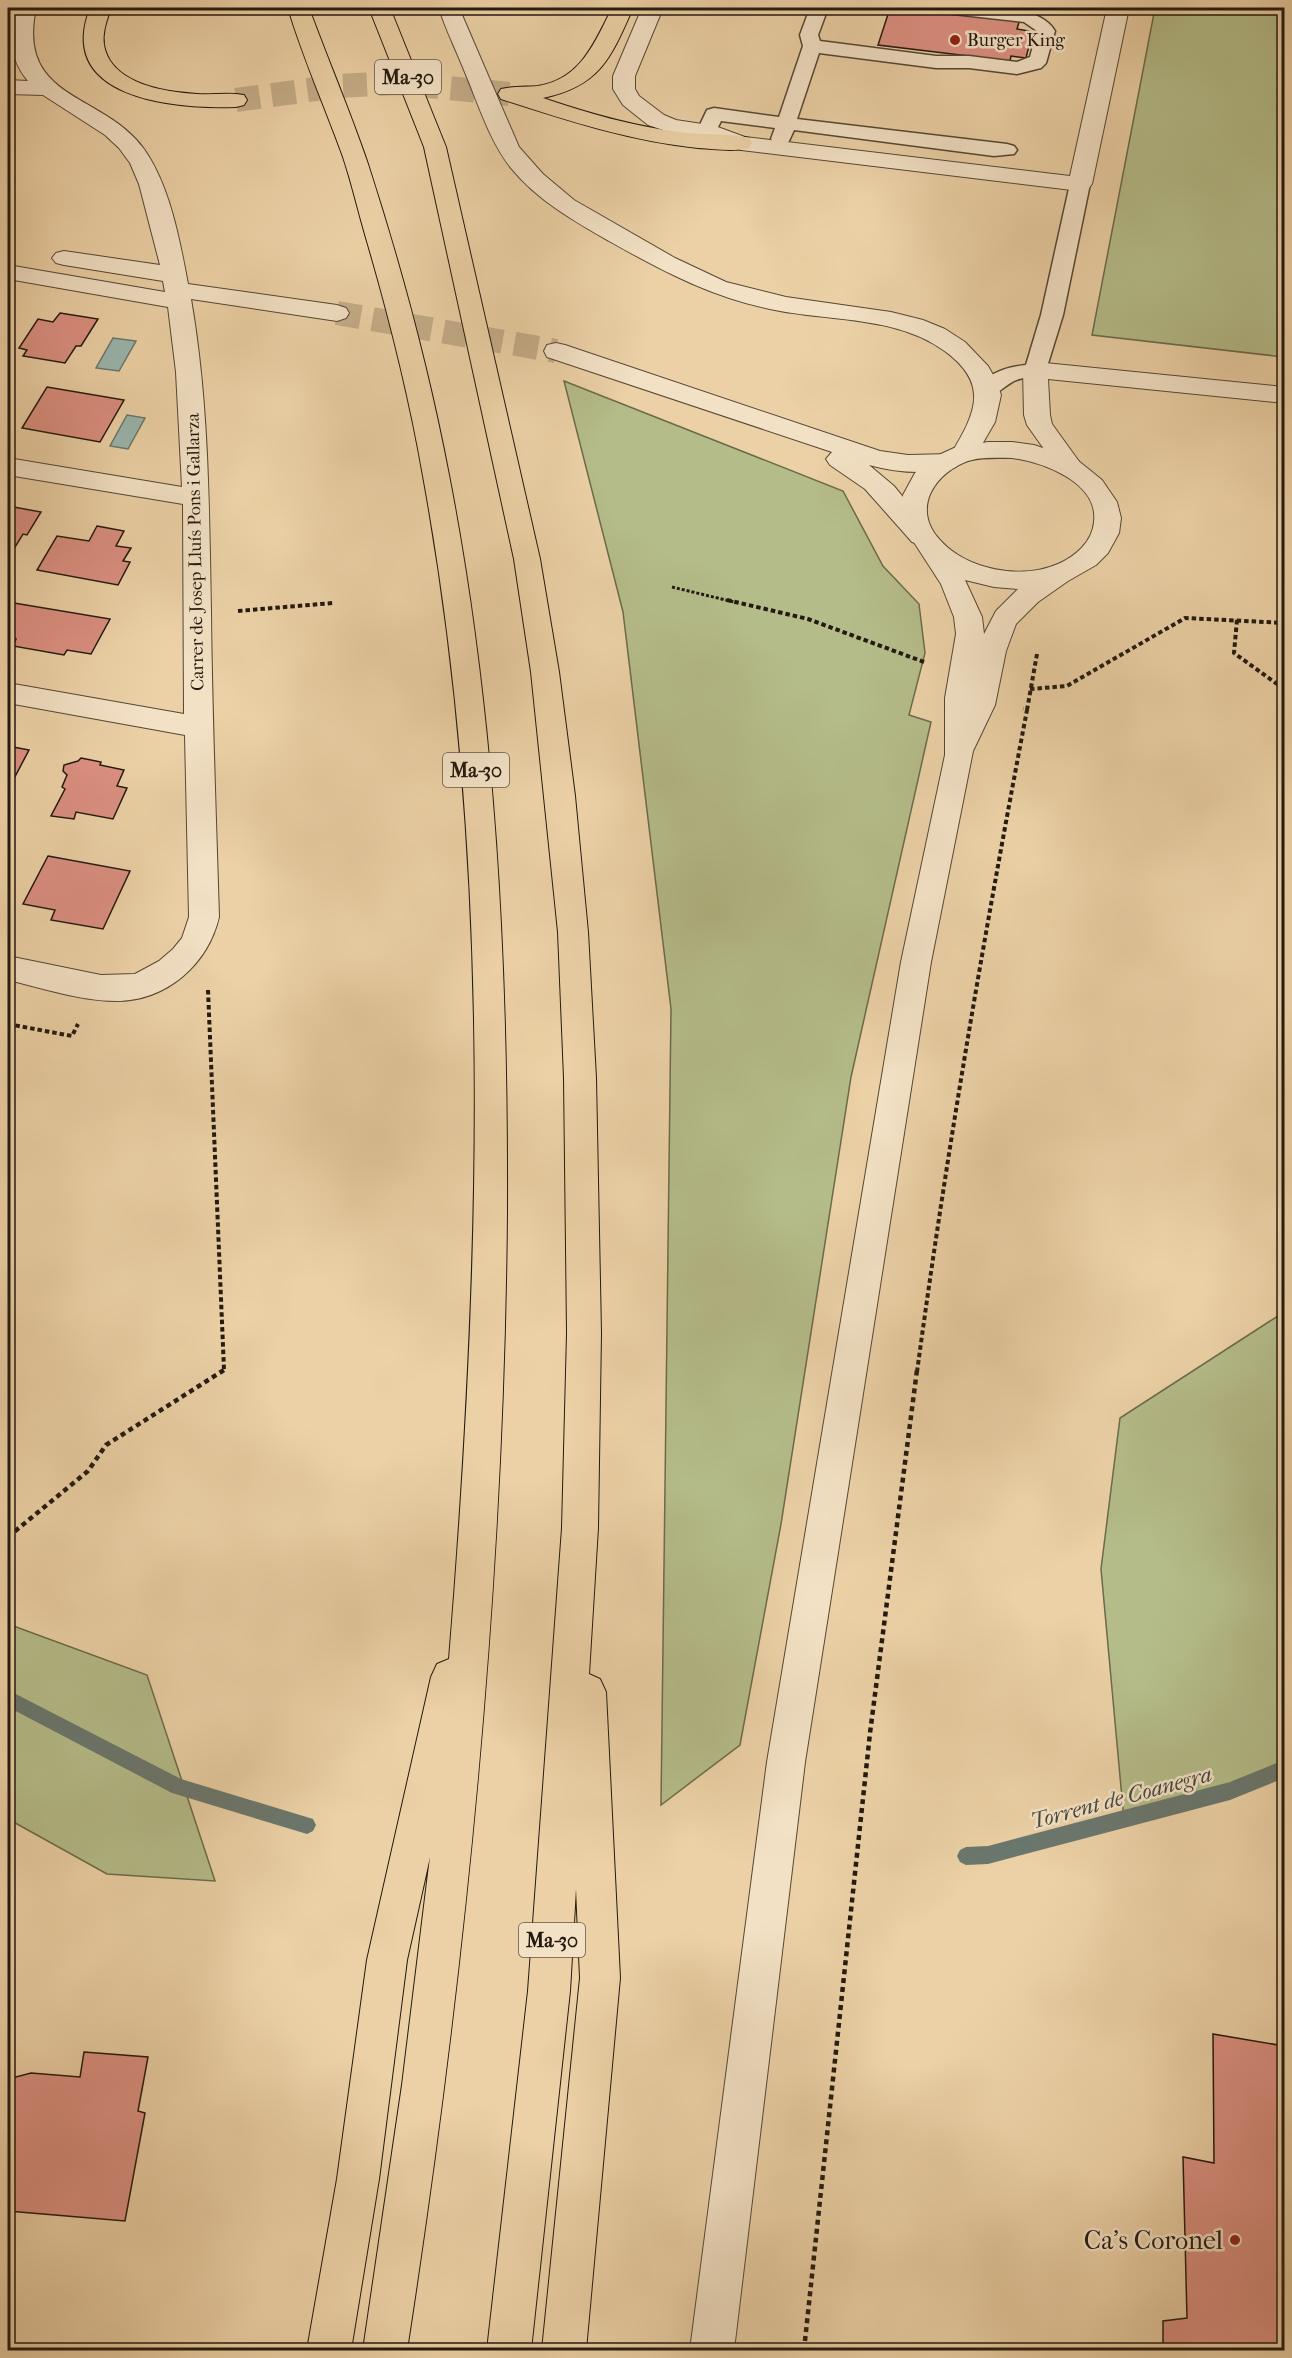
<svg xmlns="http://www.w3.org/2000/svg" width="1292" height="2358" font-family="'IM FELL French Canon',serif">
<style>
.green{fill:#b4bc89;stroke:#6c6a4c;stroke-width:1.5}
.water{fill:#9ab6ae;stroke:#6a776e;stroke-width:1.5}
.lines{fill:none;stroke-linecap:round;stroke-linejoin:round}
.stream{fill:#6a776e;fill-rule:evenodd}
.building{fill:#dc9082;stroke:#23190f;stroke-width:1.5}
.minor-tunnel{stroke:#c4ac88;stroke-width:24;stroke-dasharray:24 12;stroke-linecap:butt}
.motorway-tunnel{stroke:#c4ac88;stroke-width:24;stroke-dasharray:24 12;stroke-linecap:butt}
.service-casing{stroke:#554735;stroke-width:3}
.minor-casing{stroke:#554735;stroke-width:2}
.tertiary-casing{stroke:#554735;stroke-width:2}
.trunk-casing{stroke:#23190f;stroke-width:2}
.motorway-casing{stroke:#23190f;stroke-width:2}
.path-far2{stroke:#23190f;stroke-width:3;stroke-dasharray:3 2;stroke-linecap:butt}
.path-far1{stroke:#23190f;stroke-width:4;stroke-dasharray:4.5 3;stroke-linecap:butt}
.path{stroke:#23190f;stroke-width:4.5;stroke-dasharray:5 4;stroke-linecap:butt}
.service{fill:#f3e1c5;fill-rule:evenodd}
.minor{fill:#f3e1c5;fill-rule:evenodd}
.tertiary{fill:#f3e1c5;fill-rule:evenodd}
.trunk{fill:#ecd1a6;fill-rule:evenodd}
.motorway{fill:#ecd1a6;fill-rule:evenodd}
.poi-dot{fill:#8f2418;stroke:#f3e1c5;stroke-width:2}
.labels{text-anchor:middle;stroke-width:5;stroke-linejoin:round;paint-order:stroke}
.far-poi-label{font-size:18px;fill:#23190f;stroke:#f3e1c5;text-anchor:start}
.far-street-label{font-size:18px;fill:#23190f;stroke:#f3e1c5}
.shield{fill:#f3e1c5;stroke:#615546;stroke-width:1.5}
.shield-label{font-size:20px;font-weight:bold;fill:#23190f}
.water-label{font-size:22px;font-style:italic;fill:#47483f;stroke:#f3e1c5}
.near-poi-label{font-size:26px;fill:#23190f;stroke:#f3e1c5;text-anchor:end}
</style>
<rect width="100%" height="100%" fill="#ecd1a6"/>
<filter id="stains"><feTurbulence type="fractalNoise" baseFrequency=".00333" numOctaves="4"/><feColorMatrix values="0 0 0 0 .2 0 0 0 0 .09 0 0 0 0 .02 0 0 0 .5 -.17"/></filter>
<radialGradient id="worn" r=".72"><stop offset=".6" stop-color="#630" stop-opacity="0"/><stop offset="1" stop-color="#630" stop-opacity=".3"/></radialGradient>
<g class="green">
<path d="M1155 8H1284V357L1092 335Z"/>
<path d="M564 381 843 491 883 566 919 604 925 653 909 715 931 722 851 1077 781 1524 740 1745 661 1805 671 1009 623 612Z"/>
<path d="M1284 1312V1769L1230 1791 1124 1820 1101 1569 1120 1418Z"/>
<path d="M8 1624 147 1675 215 1881 107 1874 8 1819Z"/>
</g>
<g class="water">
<path d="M113 338 136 341 119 371 96 368Z"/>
<path d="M127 415 145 418 128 449 110 446Z"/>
</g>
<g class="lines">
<g class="stream">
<path d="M8 1690 181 1779 313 1819 316 1825 313 1831 307 1834 172 1793 8 1707Z"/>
<path d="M1284 1760V1778L1230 1800 988 1864 966 1865 960 1862 957 1856 960 1850 966 1847 988 1846 1230 1782Z"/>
</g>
</g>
<g class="building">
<path d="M890 8H927L1020 19 1017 29 1029 31 1028 34H1032L1026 58 1011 56 1010 61 878 45Z"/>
<path d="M60 313 98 319 81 346H76L65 363 23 356 27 350 19 348 38 319 53 322Z"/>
<path d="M47 387 124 400 100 442 22 428Z"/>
<path d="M8 506 41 512 27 535 23 534 9 557Z"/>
<path d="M97 526 124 531 116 546 131 548 123 561 130 562 118 585 37 570 57 536 89 541Z"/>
<path d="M14 603 110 619 91 654 67 650 64 655 13 646 16 639 8 637V614Z"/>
<path d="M8 746 29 750 8 790Z"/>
<path d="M81 758 101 762 100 765 124 770 117 786 127 788 113 819 76 812 74 819 51 816 65 789 62 787 67 775 63 771 64 765 78 761Z"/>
<path d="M48 856 130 871 103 929 51 920 55 910 23 904Z"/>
<path d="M1213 2034 1284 2046V2350H1163V2321L1187 2318 1183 2157 1214 2163Z"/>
<path d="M84 2052 148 2057 138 2111 145 2113 125 2221 8 2211V2079L31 2073 80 2077Z"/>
</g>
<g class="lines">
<path class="minor-tunnel" d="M337 313 556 351"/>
<path class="motorway-tunnel" d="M236 100 338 86 397 83 509 94"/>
<defs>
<g id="service">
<path d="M810 8H828L818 35 820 41 936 56H969L1017 62 1030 57 1037 31 1024 22 953 14 946 12 944 8C974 5 1038 2 1055 31L1046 63 1041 68 1017 74 969 68H936L819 53 797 119 1007 144 1014 146 1017 150 1014 154 994 156 794 130 788 143H774L771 139 775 128 721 121 714 135H700L697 131 707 110 714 108 779 117 803 46 800 35Z"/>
<path d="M1080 178 1087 180 1090 184 1063 315 1046 370 1043 375C1034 377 1022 377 1014 381 1001 388 995 399 979 395L976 390C987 373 1007 367 1026 365L1041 315 1070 184 1073 180Z"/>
</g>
<g id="minor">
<path d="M14 8H36C16 101 103 92 144 149 170 186 180 241 188 284L337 305 346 308 349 313 346 318 337 321 191 299C209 402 209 507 211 612 212 713 216 815 219 917 208 964 167 1001 116 1001 80 1001 43 988 8 980V956L101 975 135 974 159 961 173 949 182 938 189 917 185 735 8 703V683L184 714 183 504 8 475V458L182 487 176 372 168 307 8 279V265L165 292 163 281 64 265 56 263 52 258 56 253 64 251 160 265 139 184 130 163 119 148 105 135 43 95 8 94V80L28 81C10 60 8 35 14 8Z"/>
<path d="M439 8H459L519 147 543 174 574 200 675 258 726 282 786 297 891 312 923 320 945 329 965 342 988 366 996 380 1001 395 995 422 973 460 960 461 956 467C927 475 898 473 869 465L894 486 930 530 934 536 930 542 921 545 912 542 865 489 830 465 826 459 832 452 547 357 544 351 547 345 556 343 565 345 880 451 908 455 951 454C975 414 990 385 946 352 899 317 835 321 780 311 715 299 666 273 609 241 574 221 537 200 511 168 489 140 478 103 464 70 456 50 445 28 439 8Z"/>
<path d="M642 8H663L635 76V89L639 96 664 115 676 120 715 126 745 137 1070 176 1107 8H1129L1092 184 1088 189 1080 191 741 150 703 137 672 133 648 125 623 105 613 89V76Z"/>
<path d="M1035 362 1284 387V403L1048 379 1050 415 1052 424 1083 467 1079 473 1070 476 1061 473 1027 425 1024 415 1023 370 1026 364Z"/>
</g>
<path id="tertiary" d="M988 442H1012L1034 445 1076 459 1102 480 1117 502 1121 518 1119 533 1108 553 1096 565 1068 581 1038 602 1016 624 1006 651 995 705 973 751 931 962 805 1762 734 2350H690L767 1762 901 962 945 755V698L956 634 954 617 941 584 906 530 901 512 903 495 915 473 930 459 954 448ZM1012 458C1042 462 1099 482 1094 522 1092 542 1076 556 1058 564 1021 580 967 570 940 540 910 508 936 471 971 460 984 457 999 458 1012 458ZM965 580 994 587 1018 589 996 611 984 634 982 617Z"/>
<g id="trunk">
<path d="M288 8H309C328 60 350 111 368 164 401 266 429 370 449 475 496 717 508 965 507 1211 504 1592 465 1974 407 2350H363L402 2085 430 1857 407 1960 379 2179 351 2350H307L337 2179 367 1960 431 1677 437 1664 449 1659C481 1266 494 865 423 476 409 396 389 316 366 238 358 211 352 184 343 157 325 107 303 58 288 8Z"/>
<path d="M369 8H390L446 147 540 559 559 672 575 796 588 932 596 1078 601 1333 598 1528 589 1674 600 1679 606 1692 620 1978 586 2350H542L580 1978 576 1889 570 1991 531 2350H487L528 1991 562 1528 567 1333 564 1078 558 932 531 672 514 559 424 147Z"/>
</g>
<g id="motorway">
<path d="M90 8H111C107 20 102 32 104 45 111 84 165 92 197 94 213 95 229 92 244 95L247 100 244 105 236 107C174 109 55 99 90 8Z"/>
<path d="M612 8H633C611 58 600 86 543 98 587 113 632 126 679 132 702 135 727 133 749 138L752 143 749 148C733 152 715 149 698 148 630 141 566 120 501 99L498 94 501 89C513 86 526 87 538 86 581 79 595 42 612 8Z"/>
</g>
</defs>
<use href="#service" class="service-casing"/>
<use href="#minor" class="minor-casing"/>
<use href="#tertiary" class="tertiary-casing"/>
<use href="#trunk" class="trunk-casing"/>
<use href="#motorway" class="motorway-casing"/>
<path class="path-far2" d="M672 587 734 602"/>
<g class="path-far1">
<path d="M727 600 808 619 924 662"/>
<path d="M238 611 333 603"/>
<path d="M1237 620 1234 653 1284 689"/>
<path d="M1030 689 1067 686 1185 618 1284 623"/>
<path d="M1027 710 1037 654"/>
<path d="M208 990 224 1370 221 1372"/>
<path d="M8 1024 72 1036 78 1024"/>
<path d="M917 1372C947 1150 985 930 1027 710L1023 709"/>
</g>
<g class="path">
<path d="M8 1537 88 1471 106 1445 224 1370"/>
<path d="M804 2350 870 1733 917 1370"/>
</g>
<use href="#service" class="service"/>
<use href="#minor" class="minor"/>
<use href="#tertiary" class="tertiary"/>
<use href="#trunk" class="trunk"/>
<use href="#motorway" class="motorway"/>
</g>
<g class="poi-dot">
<circle cx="955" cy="40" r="6"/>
<circle cx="1235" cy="2240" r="6"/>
</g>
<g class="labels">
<g class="far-poi-label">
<text x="967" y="46">Burger King</text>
</g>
<g class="far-street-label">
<text transform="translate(195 552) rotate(-91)" y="6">Carrer de Josep Lluís Pons i Gallarza</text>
</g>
<g class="shield">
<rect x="375" y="60" width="66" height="34" rx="4.5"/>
<rect x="443" y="753" width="66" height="34" rx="4.5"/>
<rect x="519" y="1923" width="66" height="34" rx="4.5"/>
</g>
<g class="shield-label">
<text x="408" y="84">Ma-30</text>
<text x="476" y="777">Ma-30</text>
<text x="552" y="1947">Ma-30</text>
</g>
<g class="water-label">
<text transform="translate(1121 1797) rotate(-15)" y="8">Torrent de Coanegra</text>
</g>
<g class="near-poi-label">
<text x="1223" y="2249">Ca's Coronel</text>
</g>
</g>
<rect width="1292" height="2358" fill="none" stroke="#ecd1a6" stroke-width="30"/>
<rect x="9" y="9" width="1274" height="2340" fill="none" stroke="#23190f" stroke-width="3"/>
<rect x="15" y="15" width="1262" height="2328" fill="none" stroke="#23190f" stroke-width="1.5"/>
<rect width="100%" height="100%" filter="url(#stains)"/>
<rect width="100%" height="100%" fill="url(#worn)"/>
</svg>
